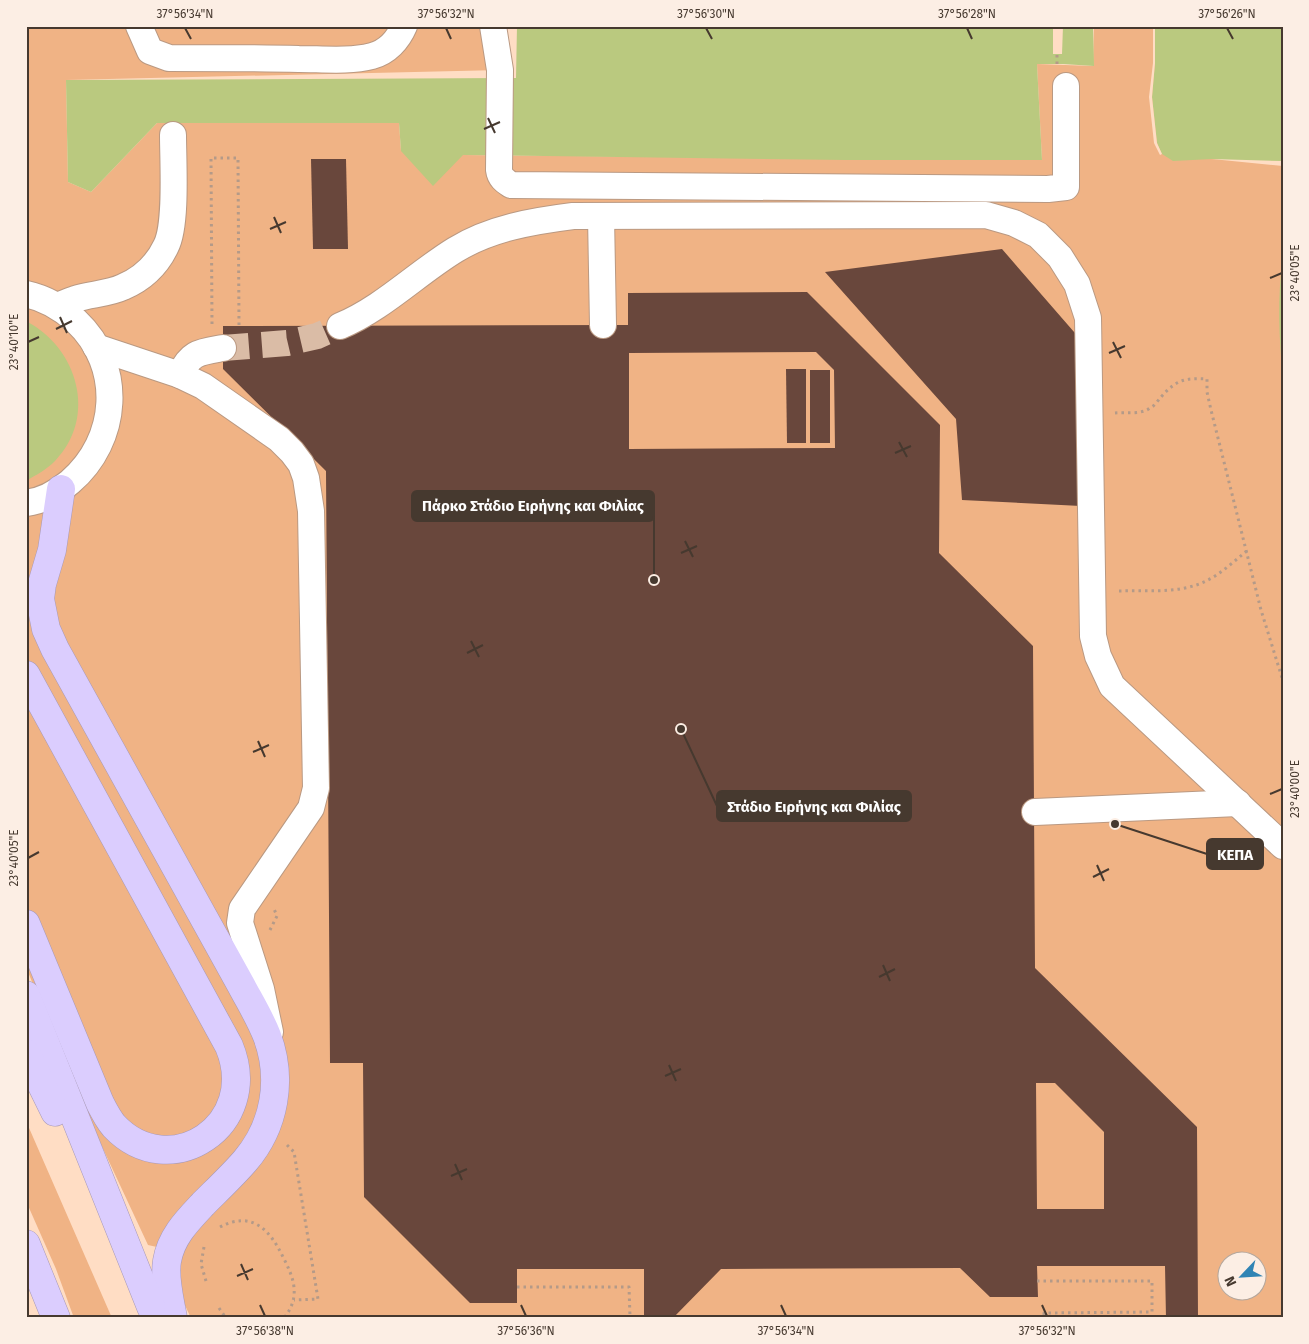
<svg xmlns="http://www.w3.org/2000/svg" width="1309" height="1344" font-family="'Fira Sans',sans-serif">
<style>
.green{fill:#f0b385;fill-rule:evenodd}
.water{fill:#bac97f}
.pier{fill:#ffddc4}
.building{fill:#69473c;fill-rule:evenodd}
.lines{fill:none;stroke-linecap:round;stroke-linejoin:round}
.minor-tunnel{stroke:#dabca6;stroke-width:26;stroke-dasharray:26 13;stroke-linecap:butt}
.minor-casing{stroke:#ba9982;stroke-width:28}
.highway-casing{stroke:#a799b6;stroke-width:29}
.path{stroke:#b49a88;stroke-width:3;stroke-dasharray:2.5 4;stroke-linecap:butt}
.minor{stroke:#fff;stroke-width:26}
.highway{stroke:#dbcdfe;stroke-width:28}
.ticks{fill:none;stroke:#46392f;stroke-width:2}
.leader{fill:none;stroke:#46392f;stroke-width:2}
.callout-dot{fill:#46392f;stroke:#fceee4;stroke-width:2}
.callout{fill:#46392f;stroke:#46392f;stroke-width:2}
.callout-label{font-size:15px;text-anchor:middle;font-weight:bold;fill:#fff}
.neatline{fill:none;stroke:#46392f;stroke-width:2}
.ticks-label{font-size:12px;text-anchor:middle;fill:#46392f}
</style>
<rect width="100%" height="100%" fill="#ffddc4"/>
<g class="green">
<path d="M26 26H500V70L66 80 68 182 91 192 157 123H399L401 151 463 155 1042 160 1037 64 1093 66 1094 26H1153L1162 154 1283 166V1318H191L157 1247 148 1245 77 1093 26 967ZM1226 1262H1256V1292H1226Z"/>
<path d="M26 1121 112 1318H74L56 1269 26 1201Z"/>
</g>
<g class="water">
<path d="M517 26H1093L1094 66 1063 64H1037L1042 160H846L463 155 433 186 401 151 399 123H157L91 192 68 182 66 80 516 78Z"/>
<path d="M1155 26H1283V161L1212 159 1173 161 1162 154 1157 143 1152 97 1155 63Z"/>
<path d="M1283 256V380C1279 339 1277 298 1283 256Z"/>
<path d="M26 321C78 348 98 417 55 461 46 470 36 475 26 481Z"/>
</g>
<g class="pier">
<path d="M1053 26H1063L1062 54H1053Z"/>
<path d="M1153 26H1155V63L1152 97 1157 143 1162 154 1160 155 1154 143 1149 97 1153 63Z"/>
</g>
<g class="building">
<path d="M311 159H346L348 249H313Z"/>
<path d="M1002 249 1081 340V506L962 500 956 419 825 272Z"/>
<path d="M807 292 940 425 939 553 1033 646 1035 968 1197 1127 1198 1318H1166L1165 1266H1037L1038 1297H990L960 1268 721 1269 673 1318H644V1269H517V1303H470L364 1197 363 1063H330L326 471 223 369V326L628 325V293ZM816 352 834 370 835 448 629 449V353ZM1036 1083H1055L1104 1132V1209H1037Z"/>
<path d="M786 369H806V443H787Z"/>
<rect x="810" y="370" width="20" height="73"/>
</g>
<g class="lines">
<path class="minor-tunnel" d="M223 348 287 343 317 336 340 326"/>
<defs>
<g id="minor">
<path d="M139 26 150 51 169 58C212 58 256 58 299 59 322 59 349 62 372 56 387 52 398 40 404 26"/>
<path d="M493 26 500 70 499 170C500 178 505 181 511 185L1048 189 1066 187V86"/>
<path d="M601 216 603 325"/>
<path d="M26 294C44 298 62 308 76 321 124 366 119 440 70 482 58 492 42 501 26 503"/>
<path d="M57 306C63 304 69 301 75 299 90 294 108 294 123 287 142 279 157 265 166 246 177 225 173 161 173 135"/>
<path d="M340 326C383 308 416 274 455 250 491 228 533 221 573 216L986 215 1014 223 1038 235 1060 257 1077 284 1088 318 1093 636 1098 656 1112 686 1283 846"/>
<path d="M96 347 180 375 203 386 279 439 292 452 301 464 306 478 311 511 316 788 311 808 242 909 240 923 261 989 270 1032"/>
<path d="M180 375C190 352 200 352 223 348"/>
<path d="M1035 812 1238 803"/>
</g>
<g id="highway">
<path d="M61 489 52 550 42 584 40 599 46 629 55 649 241 985C250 1002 260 1018 267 1036 283 1079 275 1126 245 1161 232 1176 217 1190 203 1204 187 1221 171 1237 167 1261 164 1279 170 1300 173 1318"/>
<path d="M26 675 229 1046C262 1125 170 1185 114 1126 108 1119 104 1111 100 1103L26 924"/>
<path d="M26 995 151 1307"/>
<path d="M26 1053 55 1112"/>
<path d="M26 1244 56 1318"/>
</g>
</defs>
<use href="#minor" class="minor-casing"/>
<use href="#highway" class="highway-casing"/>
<g class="path">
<path d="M1057 64V54"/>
<path d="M212 324 211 158H238L239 326"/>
<path d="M1115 413C1126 412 1141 415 1150 408 1155 406 1158 400 1161 397 1177 379 1185 378 1207 379V392L1211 410 1261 610 1283 681"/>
<path d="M1119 591C1148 590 1180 594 1206 581 1221 574 1234 561 1247 551"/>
<path d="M270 930 277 916 274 909"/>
<path d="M287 1145 294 1152 318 1299 294 1300"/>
<path d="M220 1227C252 1210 270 1230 283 1257 294 1278 301 1297 284 1318"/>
<path d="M204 1247 201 1264 206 1281"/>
<path d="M1037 1281H1152V1312L1044 1313V1318"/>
<path d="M517 1287H629L630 1317 535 1318"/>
<path d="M219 1308 226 1318"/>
</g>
<use href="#minor" class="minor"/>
<use href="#highway" class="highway"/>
</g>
<path class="ticks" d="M185 28 191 39M446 28 451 39M706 28 712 39M967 28 972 39M1227 28 1233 39M488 118 495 133M484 129 500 122M274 217 281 233M270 229 286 222M1270 278 1282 273M60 317 67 333M56 329 72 321M28 342 39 337M1113 342 1121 358M1109 353 1125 346M899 442 907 457M895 453 911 446M685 541 693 557M681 553 697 546M471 641 479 657M467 653 483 645M258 741 265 757M253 752 269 745M1270 794 1282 789M28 858 39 852M1097 865 1104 881M1093 877 1109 869M883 965 890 981M879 977 895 969M669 1065 676 1081M665 1076 681 1069M455 1164 462 1180M451 1176 467 1169M241 1264 248 1280M237 1276 253 1269M260 1305 265 1316M521 1305 526 1316M781 1305 786 1316M1042 1305 1047 1316"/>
<path class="leader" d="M654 580L654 506M681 729L717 806M1115 824L1207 854"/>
<g class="callout-dot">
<circle cx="654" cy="580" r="5"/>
<circle cx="681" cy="729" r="5"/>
<circle cx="1115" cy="824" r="5"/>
</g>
<g class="callout">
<rect x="412" y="491" width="242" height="30" rx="5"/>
<rect x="717" y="791" width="194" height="30" rx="5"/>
<rect x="1207" y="839" width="56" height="30" rx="5"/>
</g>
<g class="callout-label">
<text x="533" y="511">Πάρκο Στάδιο Ειρήνης και Φιλίας</text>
<text x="814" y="812">Στάδιο Ειρήνης και Φιλίας</text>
<text x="1235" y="860">ΚΕΠΑ</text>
</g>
<rect width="1309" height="1344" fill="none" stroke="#fceee4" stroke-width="55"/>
<g transform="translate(1242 1276) rotate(245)"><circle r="24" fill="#fceee4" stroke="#b3a69c"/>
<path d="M0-4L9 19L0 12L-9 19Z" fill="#3084b4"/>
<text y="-8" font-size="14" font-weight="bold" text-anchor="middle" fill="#46392f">N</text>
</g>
<rect x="28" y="28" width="1254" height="1288" class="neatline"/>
<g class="ticks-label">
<text x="185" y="18">37°56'34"N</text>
<text x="446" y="18">37°56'32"N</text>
<text x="706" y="18">37°56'30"N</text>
<text x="967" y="18">37°56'28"N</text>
<text x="1227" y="18">37°56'26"N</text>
<text transform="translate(1295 273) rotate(-90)" y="4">23°40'05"E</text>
<text transform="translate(14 342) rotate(-90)" y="4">23°40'10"E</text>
<text transform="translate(1295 789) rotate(-90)" y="4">23°40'00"E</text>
<text transform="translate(14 858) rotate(-90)" y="4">23°40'05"E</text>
<text x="265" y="1335">37°56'38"N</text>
<text x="526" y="1335">37°56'36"N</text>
<text x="786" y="1335">37°56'34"N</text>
<text x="1047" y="1335">37°56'32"N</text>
</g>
</svg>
